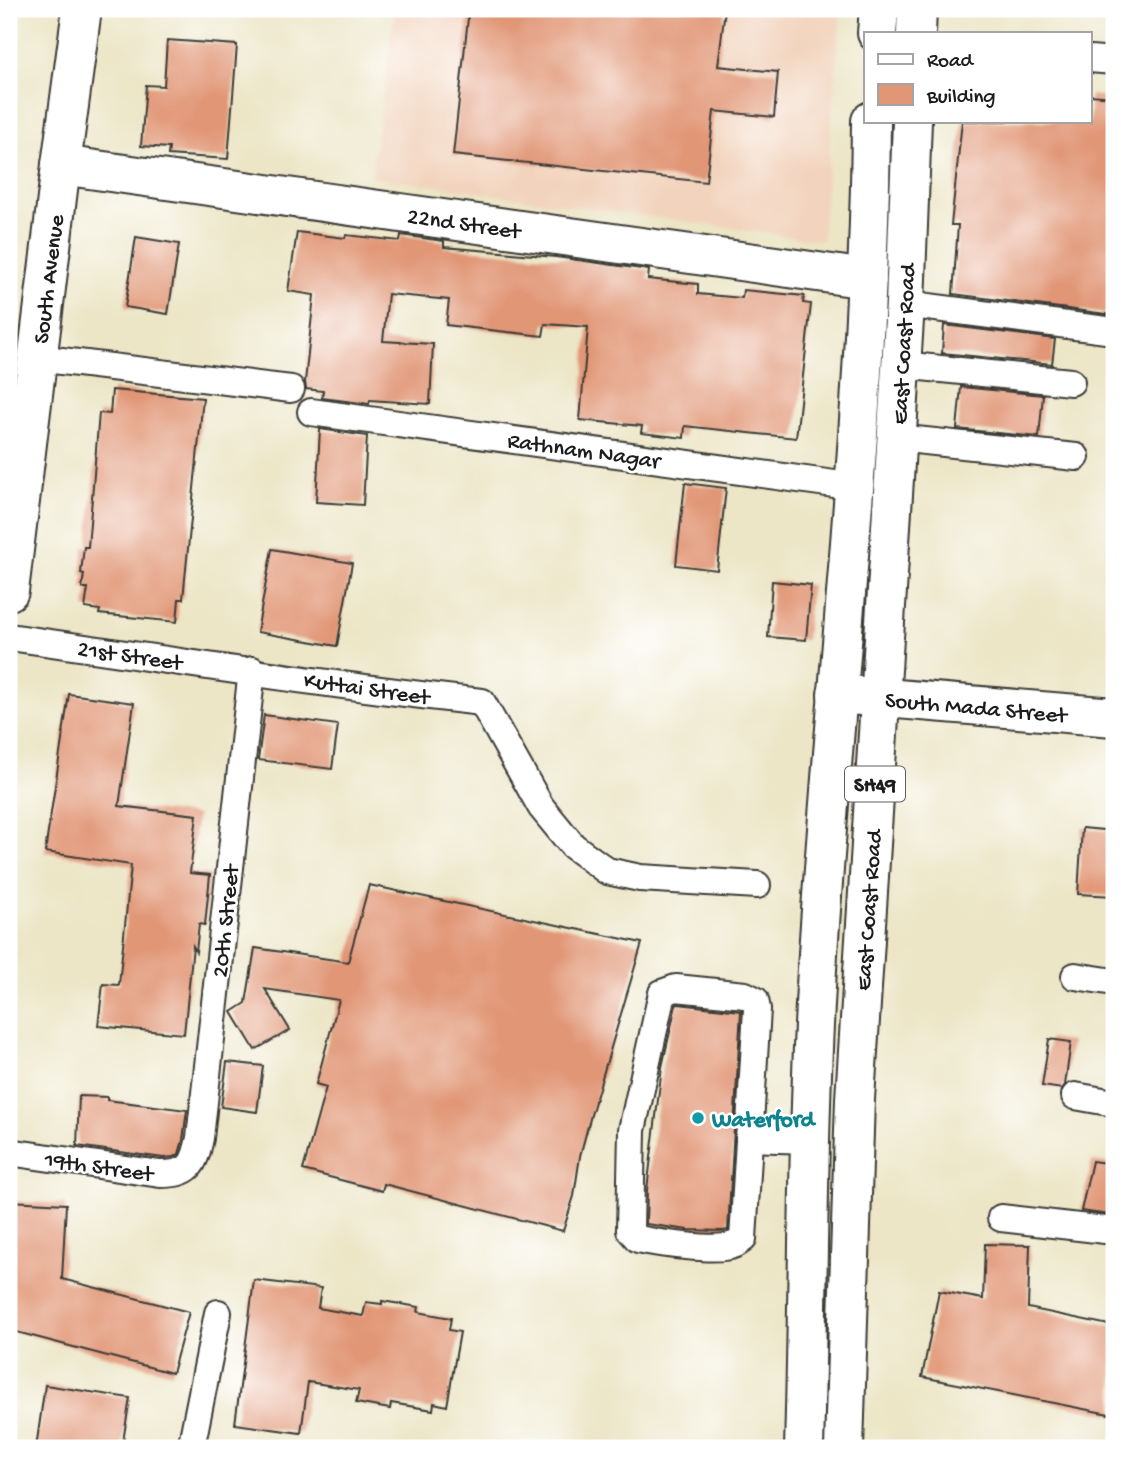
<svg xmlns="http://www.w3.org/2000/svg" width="1123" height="1457" font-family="'Gochi Hand',sans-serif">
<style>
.built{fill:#f2d4be}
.building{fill:#e19676}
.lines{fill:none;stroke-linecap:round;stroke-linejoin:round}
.street-casing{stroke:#3b3a36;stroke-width:30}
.secondary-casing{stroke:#3b3a36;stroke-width:42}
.primary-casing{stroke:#3b3a36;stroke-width:42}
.street{stroke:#fff;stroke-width:26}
.secondary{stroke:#fff;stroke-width:38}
.primary{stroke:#fff;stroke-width:38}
.culture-dot{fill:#0f9aa8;stroke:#fff;stroke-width:2.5}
.labels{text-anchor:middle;stroke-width:5;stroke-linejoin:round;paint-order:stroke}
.shield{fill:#fff;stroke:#606060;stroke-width:2}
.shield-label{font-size:21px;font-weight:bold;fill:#1c1c1c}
.street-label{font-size:23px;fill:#1c1c1c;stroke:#fff}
.culture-label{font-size:23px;font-weight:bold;fill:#0d838f;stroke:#fff;text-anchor:start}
</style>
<rect width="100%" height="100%" fill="#fff"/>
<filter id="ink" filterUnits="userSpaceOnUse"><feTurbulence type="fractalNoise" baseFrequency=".0143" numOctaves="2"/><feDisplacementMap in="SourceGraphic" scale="14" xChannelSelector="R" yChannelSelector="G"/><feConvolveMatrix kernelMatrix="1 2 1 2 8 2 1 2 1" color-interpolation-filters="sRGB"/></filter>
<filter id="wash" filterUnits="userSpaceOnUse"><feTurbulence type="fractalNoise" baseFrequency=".00686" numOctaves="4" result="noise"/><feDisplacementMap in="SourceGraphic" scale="28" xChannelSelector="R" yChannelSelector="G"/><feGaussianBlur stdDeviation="1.57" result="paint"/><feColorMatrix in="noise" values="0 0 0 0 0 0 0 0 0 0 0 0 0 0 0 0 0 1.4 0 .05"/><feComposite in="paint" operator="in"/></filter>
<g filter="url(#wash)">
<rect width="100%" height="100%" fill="#ece5c6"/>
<path class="built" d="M395 9H841L822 241 371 177Z"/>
<g id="blocks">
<g class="building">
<path d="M469 9H725L718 66 778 72 774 117 714 111 706 182 453 155Z"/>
<path d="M167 40 237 45 228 159 168 155 169 148 141 146 146 85 164 86Z"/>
<path d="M1090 95 1114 97V315L953 294 958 225H951L962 121H1090Z"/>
<path d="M297 232 345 238 346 235 400 241 401 235 444 241V247L556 257 649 270 648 279 698 284V294L742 298 743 290 804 296 803 303 811 304 796 438 685 426 684 438 641 433 642 426 580 420 588 327 545 324 543 336 446 325 449 300 388 294 383 341 433 344 430 404 370 400 369 404 322 398 323 391 306 389 305 382 314 295 288 291Z"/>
<path d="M136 237 179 244 168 314 125 307Z"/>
<path d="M944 325 1055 339 1052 364 942 353Z"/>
<path d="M961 387 1043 395 1039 437 957 429Z"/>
<path d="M112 390 203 398 183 599H179L177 622 99 614 100 610 85 608 88 588H82L84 574 81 573 84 547H88L99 413 110 414Z"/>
<path d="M320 429 367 436 363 505 316 502Z"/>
<path d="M685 483 726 488 717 570 676 565Z"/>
<path d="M272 549 352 563 337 646 257 632Z"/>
<path d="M772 581 811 585 806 640 768 637Z"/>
<path d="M69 694 134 703 119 806 197 815 190 873 210 875 205 925 199 924 196 952 193 946 184 1034 98 1026 103 984 119 985 131 865 45 852Z"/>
<path d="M264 715 338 725 332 769 258 760Z"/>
<path d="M1082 828 1114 831V896L1078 894Z"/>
<path d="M369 885 642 943 591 1115 580 1156 574 1196 563 1231 384 1184 382 1191 303 1170 326 1087 316 1084 339 1000 265 989 290 1030 255 1050 232 1012 246 1003 255 948 348 962Z"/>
<path d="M678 1004 741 1011 728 1230 723 1231 688 1230 646 1224 647 1190 662 1067 676 1005Z"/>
<path d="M1049 1039 1071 1042 1065 1085 1062 1089 1042 1086Z"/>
<path d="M227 1062 263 1066 257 1112 221 1107Z"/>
<path d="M79 1096 107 1097V1100L187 1110 183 1140 179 1154 174 1157 163 1158 77 1146Z"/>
<path d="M1092 1161 1114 1164 1110 1215 1081 1211Z"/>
<path d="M9 1201 66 1204 62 1279 189 1312 172 1373 9 1330Z"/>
<path d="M985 1244 1030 1245 1028 1308 1114 1326V1415L922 1377 939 1291 983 1299Z"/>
<path d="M254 1280 321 1288 318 1308 363 1316 366 1302 382 1304V1301L419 1307 418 1312 451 1318 449 1330 460 1332 447 1406 434 1403 433 1410 391 1403 390 1409 356 1403 359 1390 308 1382 301 1433 235 1424Z"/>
<path d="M45 1385 130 1398 122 1448H36Z"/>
</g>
</g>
</g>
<g filter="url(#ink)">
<use href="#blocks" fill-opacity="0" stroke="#3b3a36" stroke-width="2"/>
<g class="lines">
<defs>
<g id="street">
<path d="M1090 59 1114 61"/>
<path d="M905 304 1114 331"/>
<path d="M37 358 291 389"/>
<path d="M901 365 1071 382"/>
<path d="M311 412 856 487"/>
<path d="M897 438 1076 457"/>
<path d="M9 637C166 659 323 685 482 702L541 807 573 846 607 871 640 878 757 885"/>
<path d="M1075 976 1114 982"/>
<path d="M676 988 745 995 755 1000 757 1009 743 1239C740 1241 737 1244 733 1245 717 1252 657 1243 638 1239L630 1230 632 1130 662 993Z"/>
<path d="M1075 1096 1114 1103"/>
<path d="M749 1138 811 1140"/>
<path d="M9 1152 160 1174C190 1174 194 1166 200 1138L252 670"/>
<path d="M1001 1218 1114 1231"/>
<path d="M191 1448 218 1313"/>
</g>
<g id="secondary">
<path d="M9 591 61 165"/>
<path d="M837 694 1114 717"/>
</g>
<g id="primary">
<path d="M82 9 61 165 867 279"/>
<path d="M877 33 879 9"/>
<path d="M916 33 917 9"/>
<path d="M804 1448C809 1284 807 1118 818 954 836 676 869 399 871 121"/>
<path d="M844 1448 855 1099 905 304 912 121"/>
</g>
</defs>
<use href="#street" class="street-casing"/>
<use href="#secondary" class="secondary-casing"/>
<use href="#primary" class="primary-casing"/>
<use href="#street" class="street"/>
<use href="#secondary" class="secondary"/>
<use href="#primary" class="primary"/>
</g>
</g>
<circle class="culture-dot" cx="698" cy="1118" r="7"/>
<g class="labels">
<rect class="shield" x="845" y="766.5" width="60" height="35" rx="5"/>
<g class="shield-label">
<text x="875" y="791">SH49</text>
</g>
<g class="street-label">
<text transform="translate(464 222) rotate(8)" y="8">22nd Street</text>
<text transform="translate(47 279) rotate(-83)" y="8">South Avenue</text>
<text transform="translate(902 344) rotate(-87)" y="8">East Coast Road</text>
<text transform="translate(584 449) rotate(8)" y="8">Rathnam Nagar</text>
<text transform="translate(130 654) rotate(8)" y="8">21st Street</text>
<text transform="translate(367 687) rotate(8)" y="8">Kuttai Street</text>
<text transform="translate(976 706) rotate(5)" y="8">South Mada Street</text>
<text transform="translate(867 910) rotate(-86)" y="8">East Coast Road</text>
<text transform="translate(224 921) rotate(-84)" y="8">20th Street</text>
<text transform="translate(99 1165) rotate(8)" y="8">19th Street</text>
</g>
<g class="culture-label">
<text x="712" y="1126">Waterford</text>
</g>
</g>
<rect width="1123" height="1457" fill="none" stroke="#fff" stroke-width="35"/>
<rect x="864" y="32" width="228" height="91" fill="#ffffff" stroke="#a4a4a4" stroke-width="2"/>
<rect x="878" y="54" width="35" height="10" fill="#ffffff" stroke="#a4a4a4" stroke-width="2"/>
<text x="927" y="66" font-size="21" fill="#1c1c1c">Road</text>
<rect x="878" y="84" width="35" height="21" fill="#e19676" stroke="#a4a4a4" stroke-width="2"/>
<text x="927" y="102" font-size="21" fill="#1c1c1c">Building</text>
</svg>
